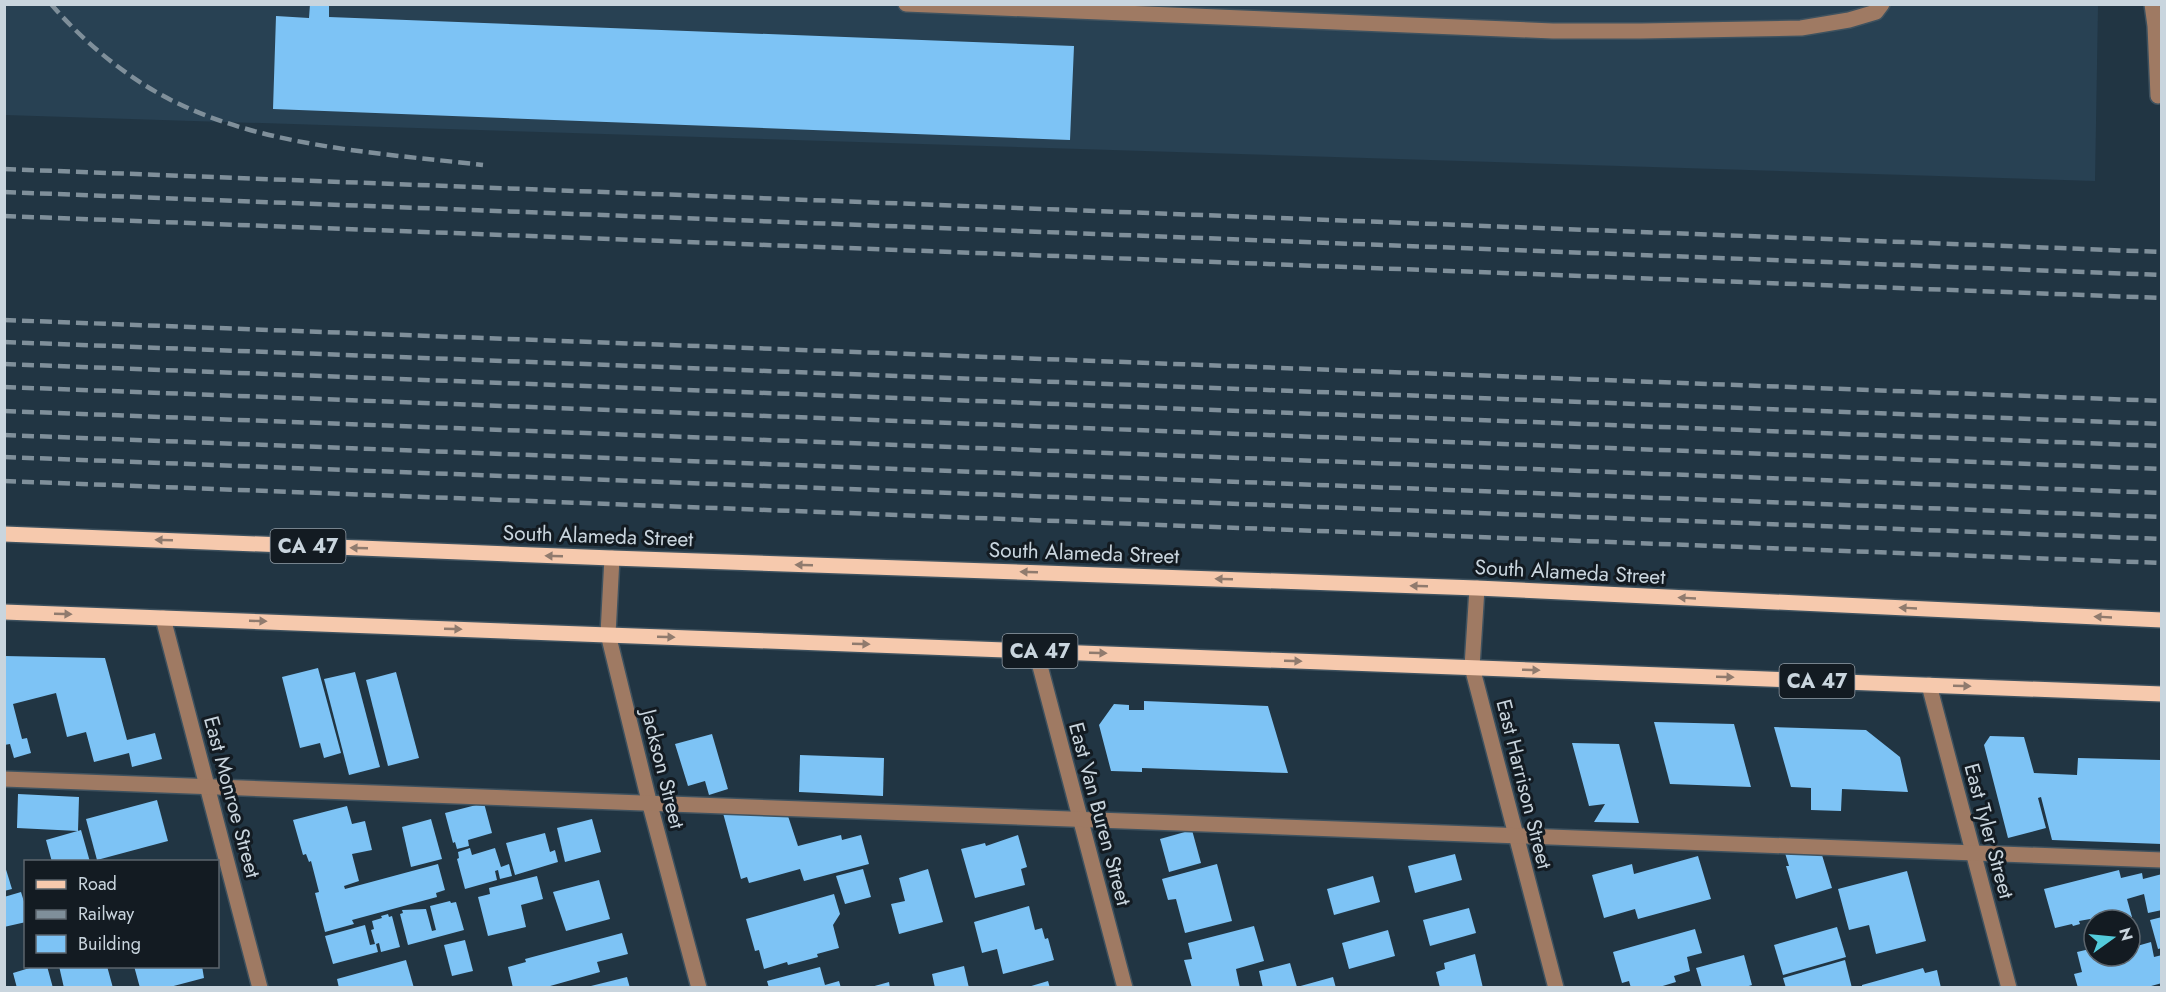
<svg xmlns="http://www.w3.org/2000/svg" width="2166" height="992" font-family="Jost,sans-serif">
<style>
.built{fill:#284153}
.building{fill:#7dc3f5}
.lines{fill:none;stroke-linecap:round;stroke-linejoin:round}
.minor-casing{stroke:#3f525f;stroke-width:18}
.major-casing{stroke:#3f525f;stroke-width:18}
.minor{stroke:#9f7a63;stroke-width:15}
.major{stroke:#f6c9ad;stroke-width:15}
.rail{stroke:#7f8f9a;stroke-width:4.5;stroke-dasharray:12 6;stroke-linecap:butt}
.oneway{fill:#907b6e}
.labels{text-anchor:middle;stroke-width:6;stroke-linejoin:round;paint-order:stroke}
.shield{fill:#131b22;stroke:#929da6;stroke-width:1.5}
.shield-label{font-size:20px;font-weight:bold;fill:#c9d5de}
.street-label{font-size:21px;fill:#c9d5de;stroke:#131b22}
</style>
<rect width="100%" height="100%" fill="#213543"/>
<path class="built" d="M5 5H2098L2095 181 5 115Z"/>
<g class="building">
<path d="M310 4H329V17L1074 46 1070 140 273 109 276 16 309 18Z"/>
<path d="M4 656 105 658 127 740 155 733 162 759 132 767 129 753 94 762 86 732 67 737 56 693 13 704 22 739 27 738 31 753 14 758 10 744 4 745Z"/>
<path d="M318 668 341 753 324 758 320 743 300 748 282 677Z"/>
<path d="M355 672 380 767 349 775 324 679Z"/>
<path d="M396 672 419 758 388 766 366 680Z"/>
<path d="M1144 701 1268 706 1288 773 1142 768V772L1111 771 1099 725 1114 704 1129 705V710H1144Z"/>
<path d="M1654 722 1734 724 1751 787 1670 784Z"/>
<path d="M1774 727 1866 730 1900 757 1908 792 1842 789 1841 811 1811 810V788L1791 787Z"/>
<path d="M712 734 728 789 709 795 705 781 688 786 675 744Z"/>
<path d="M1990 736 2024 737 2034 773 2077 775 2078 758 2161 760 2162 844 2052 840 2041 797 2038 798 2046 828 2008 838 1984 745Z"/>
<path d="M1572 743 1619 744 1639 823 1594 822 1605 804 1589 806Z"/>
<path d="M800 755 884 758 883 796 799 792Z"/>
<path d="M18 794 79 797 78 831 17 828Z"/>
<path d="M157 800 168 841 97 860 86 819Z"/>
<path d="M484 803 492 833 468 840 469 846 457 849 455 842 453 843 445 813Z"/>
<path d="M347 806 352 824 365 821 372 850 352 854 359 881 344 886 345 889 438 864 445 890 436 893 437 897 352 920 354 924 325 932 315 893 319 892 311 861 309 862 306 854 303 855 293 820Z"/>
<path d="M723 813 788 816 798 846 841 835 842 840 861 835 869 864 804 881 800 869 749 883 747 877 741 879Z"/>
<path d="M431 819 442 859 411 867 402 827Z"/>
<path d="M592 819 601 852 565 862 557 828Z"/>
<path d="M81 830 90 862H52L46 840Z"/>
<path d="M1192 830 1201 863 1169 872 1160 839Z"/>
<path d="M545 833 550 852 555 850 558 862 515 875 506 843Z"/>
<path d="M1018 835 1027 867 1021 869 1025 885 975 898 961 849 985 843 986 846Z"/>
<path d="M470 848 472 855 495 848 501 867 509 864 512 876 500 879 498 870 495 871 497 880 465 889 457 859 459 858 458 852Z"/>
<path d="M1785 853 1822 855 1832 888 1796 899 1786 866H1789Z"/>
<path d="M1455 854 1462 880 1415 893 1408 866Z"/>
<path d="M1698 856 1711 899 1638 919 1635 909 1604 918 1592 875 1632 864 1634 874Z"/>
<path d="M4 863 12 889 4 891Z"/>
<path d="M1217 864 1232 921 1185 933 1176 899 1168 900 1162 879Z"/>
<path d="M863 869 871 897 845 904 836 876Z"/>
<path d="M928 869 943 922 899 934 891 904 905 901 899 878Z"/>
<path d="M2119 870 2121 878 2142 873 2143 879 2162 874V910L2148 913 2144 894 2127 899 2132 917 2122 920H2094V925H2092L2090 919 2079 921 2080 924 2073 926 2072 924 2055 928 2044 889Z"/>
<path d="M1907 871 1926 941 1876 954 1869 925 1849 930 1838 889Z"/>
<path d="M537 876 543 899 521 905 526 927 488 936 478 897 490 894 489 888Z"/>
<path d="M1373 876 1380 902 1334 915 1327 889Z"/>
<path d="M599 880 610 919 566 931 553 892Z"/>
<path d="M21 892 26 908V922L4 927V897Z"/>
<path d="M834 894 840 914 833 925 839 948 817 954 818 957 788 965 787 962 764 969 759 950 755 951 746 919Z"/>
<path d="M450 901 451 903 456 902 464 930 408 945 400 914 403 913 402 910 426 909 432 931 436 930 430 906Z"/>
<path d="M1029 906 1035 930 1042 928 1045 939 1048 938 1054 960 1003 974 997 949 982 953 974 922Z"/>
<path d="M1469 908 1476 933 1430 946 1423 920Z"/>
<path d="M388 914 389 917 392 916 400 947 381 952 379 943 376 944 378 952 333 964 325 936 365 925 370 945 375 944 371 930 374 929 372 921 382 918 381 916Z"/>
<path d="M2162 917V948L2158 949 2150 920Z"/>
<path d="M1254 926 1264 961 1236 969 1240 988H1192L1184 960 1192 959 1188 943Z"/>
<path d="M1837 927 1846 957 1783 975 1774 945Z"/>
<path d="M1695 929 1702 953 1687 957 1690 971 1674 976 1676 982 1656 988H1631L1629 981 1622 983 1613 952Z"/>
<path d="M1388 930 1395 956 1349 969 1342 943Z"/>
<path d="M622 933 628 954 597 962 600 972 543 988H513L508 967 526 962 525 959Z"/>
<path d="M465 940 473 971 452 976 444 945Z"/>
<path d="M2151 942 2154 957 2162 955V983L2144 988H2078L2074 974 2082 972 2077 952 2094 948V956H2130V948Z"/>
<path d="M1475 954 1483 988H1440L1436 972 1445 969 1444 963Z"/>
<path d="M1744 955 1752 985 1742 988H1702L1696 968Z"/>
<path d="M406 960 414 988H339L337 979Z"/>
<path d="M1845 960 1852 988H1786L1783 978Z"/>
<path d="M1290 963 1297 987 1333 977 1336 988H1263L1259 971Z"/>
<path d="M36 966H47L53 988H17L13 973Z"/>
<path d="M59 966H107L113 988H64Z"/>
<path d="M134 966H202L204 978 166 988H140Z"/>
<path d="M964 966 969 988H935L932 974Z"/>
<path d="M820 967 825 985 839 981 841 988H769L767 981Z"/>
<path d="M1923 968 1925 973 1937 970 1941 988H1862V985Z"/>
<path d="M627 977 630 988H587V987Z"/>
<path d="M1048 981 1050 988H1028V987Z"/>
<path d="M889 982 890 988H872L871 987Z"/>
</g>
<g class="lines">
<defs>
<g id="minor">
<path d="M906 4 1553 31H1641L1801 28 1849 20 1876 12 1882 4"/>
<path d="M2152 4 2155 26 2158 96"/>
<path d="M612 558 608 634 650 805 699 988"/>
<path d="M1477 588 1472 667 1556 988"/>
<path d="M163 618 260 988"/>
<path d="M1036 651 1125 988"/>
<path d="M1929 685 2009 988"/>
<path d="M4 779 2162 860"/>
</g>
<g id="major">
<path d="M4 534 612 558 1477 588 2162 620"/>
<path d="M4 612 2162 694"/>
</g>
</defs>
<use href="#minor" class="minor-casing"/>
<use href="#major" class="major-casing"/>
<use href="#minor" class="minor"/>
<use href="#major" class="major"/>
<g class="rail">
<path d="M51 4C88 47 137 86 188 108 278 148 387 154 483 165"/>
<path d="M4 169 2162 252"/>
<path d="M4 192 2162 275"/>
<path d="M4 216 2162 298"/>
<path d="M4 320 2162 401"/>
<path d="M4 342 2162 424"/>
<path d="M4 364 2162 446"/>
<path d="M4 387 2162 469"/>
<path d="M4 411 2162 493"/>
<path d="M4 435 2162 517"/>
<path d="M4 457 2162 539"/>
<path d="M4 481 2162 563"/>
</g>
</g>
<defs><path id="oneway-solid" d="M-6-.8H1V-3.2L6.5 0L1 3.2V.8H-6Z" transform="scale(1.5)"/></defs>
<g class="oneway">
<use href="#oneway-solid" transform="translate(164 540) rotate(-178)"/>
<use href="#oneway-solid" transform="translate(359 548) rotate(-178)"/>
<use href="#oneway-solid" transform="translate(554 556) rotate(-178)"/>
<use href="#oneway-solid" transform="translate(804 565) rotate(-178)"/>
<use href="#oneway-solid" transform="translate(1029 572) rotate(-178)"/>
<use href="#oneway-solid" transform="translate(1224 579) rotate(-178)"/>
<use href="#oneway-solid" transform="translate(1419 586) rotate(-178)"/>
<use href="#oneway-solid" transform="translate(1687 598) rotate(-177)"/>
<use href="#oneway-solid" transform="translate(1908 608) rotate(-177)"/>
<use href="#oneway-solid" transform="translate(63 614) rotate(2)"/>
<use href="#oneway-solid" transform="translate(2103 617) rotate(-177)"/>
<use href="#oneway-solid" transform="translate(258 621) rotate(2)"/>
<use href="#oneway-solid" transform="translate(453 629) rotate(2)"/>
<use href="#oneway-solid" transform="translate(666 637) rotate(2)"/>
<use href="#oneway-solid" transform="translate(861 644) rotate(2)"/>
<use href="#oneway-solid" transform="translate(1098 653) rotate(2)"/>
<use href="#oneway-solid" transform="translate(1293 661) rotate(2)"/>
<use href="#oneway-solid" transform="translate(1531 670) rotate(2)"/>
<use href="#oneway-solid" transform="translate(1725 677) rotate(2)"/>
<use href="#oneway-solid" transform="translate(1962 686) rotate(2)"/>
</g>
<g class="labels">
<g class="shield">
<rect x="270.5" y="529" width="75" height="34" rx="4.5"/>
<rect x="1002.5" y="634" width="75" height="34" rx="4.5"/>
<rect x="1779.5" y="664" width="75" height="34" rx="4.5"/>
</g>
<g class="shield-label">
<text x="308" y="553">CA 47</text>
<text x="1040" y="658">CA 47</text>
<text x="1817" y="688">CA 47</text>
</g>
<g class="street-label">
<text transform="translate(598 536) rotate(2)" y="7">South Alameda Street</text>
<text transform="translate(1084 553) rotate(2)" y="7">South Alameda Street</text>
<text transform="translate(1570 572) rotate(3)" y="7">South Alameda Street</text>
<text transform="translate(663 769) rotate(76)" y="7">Jackson Street</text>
<text transform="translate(1524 784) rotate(76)" y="7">East Harrison Street</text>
<text transform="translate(232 797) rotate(75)" y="7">East Monroe Street</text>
<text transform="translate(1100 814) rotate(75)" y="7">East Van Buren Street</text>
<text transform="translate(1989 831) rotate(75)" y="7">East Tyler Street</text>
</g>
</g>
<rect width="2166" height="992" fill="none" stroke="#c9d5de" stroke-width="12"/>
<rect x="24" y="860" width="195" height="108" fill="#131b22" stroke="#5c656d" stroke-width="1.5"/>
<rect x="36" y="880" width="30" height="9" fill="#f6c9ad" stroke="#5c656d" stroke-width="1.5"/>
<text x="78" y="890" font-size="18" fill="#c9d5de">Road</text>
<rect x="36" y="910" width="30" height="9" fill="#7f8f9a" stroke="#5c656d" stroke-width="1.5"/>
<text x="78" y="920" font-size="18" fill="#c9d5de">Railway</text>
<rect x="36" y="935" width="30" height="18" fill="#7dc3f5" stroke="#5c656d" stroke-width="1.5"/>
<text x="78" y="950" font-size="18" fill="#c9d5de">Building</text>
<g transform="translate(2112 938) rotate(75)"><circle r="28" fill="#131b22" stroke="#5c656d" stroke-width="1.5"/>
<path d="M0-4.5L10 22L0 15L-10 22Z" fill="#53cbdb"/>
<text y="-9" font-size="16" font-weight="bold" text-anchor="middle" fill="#c9d5de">N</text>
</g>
</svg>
